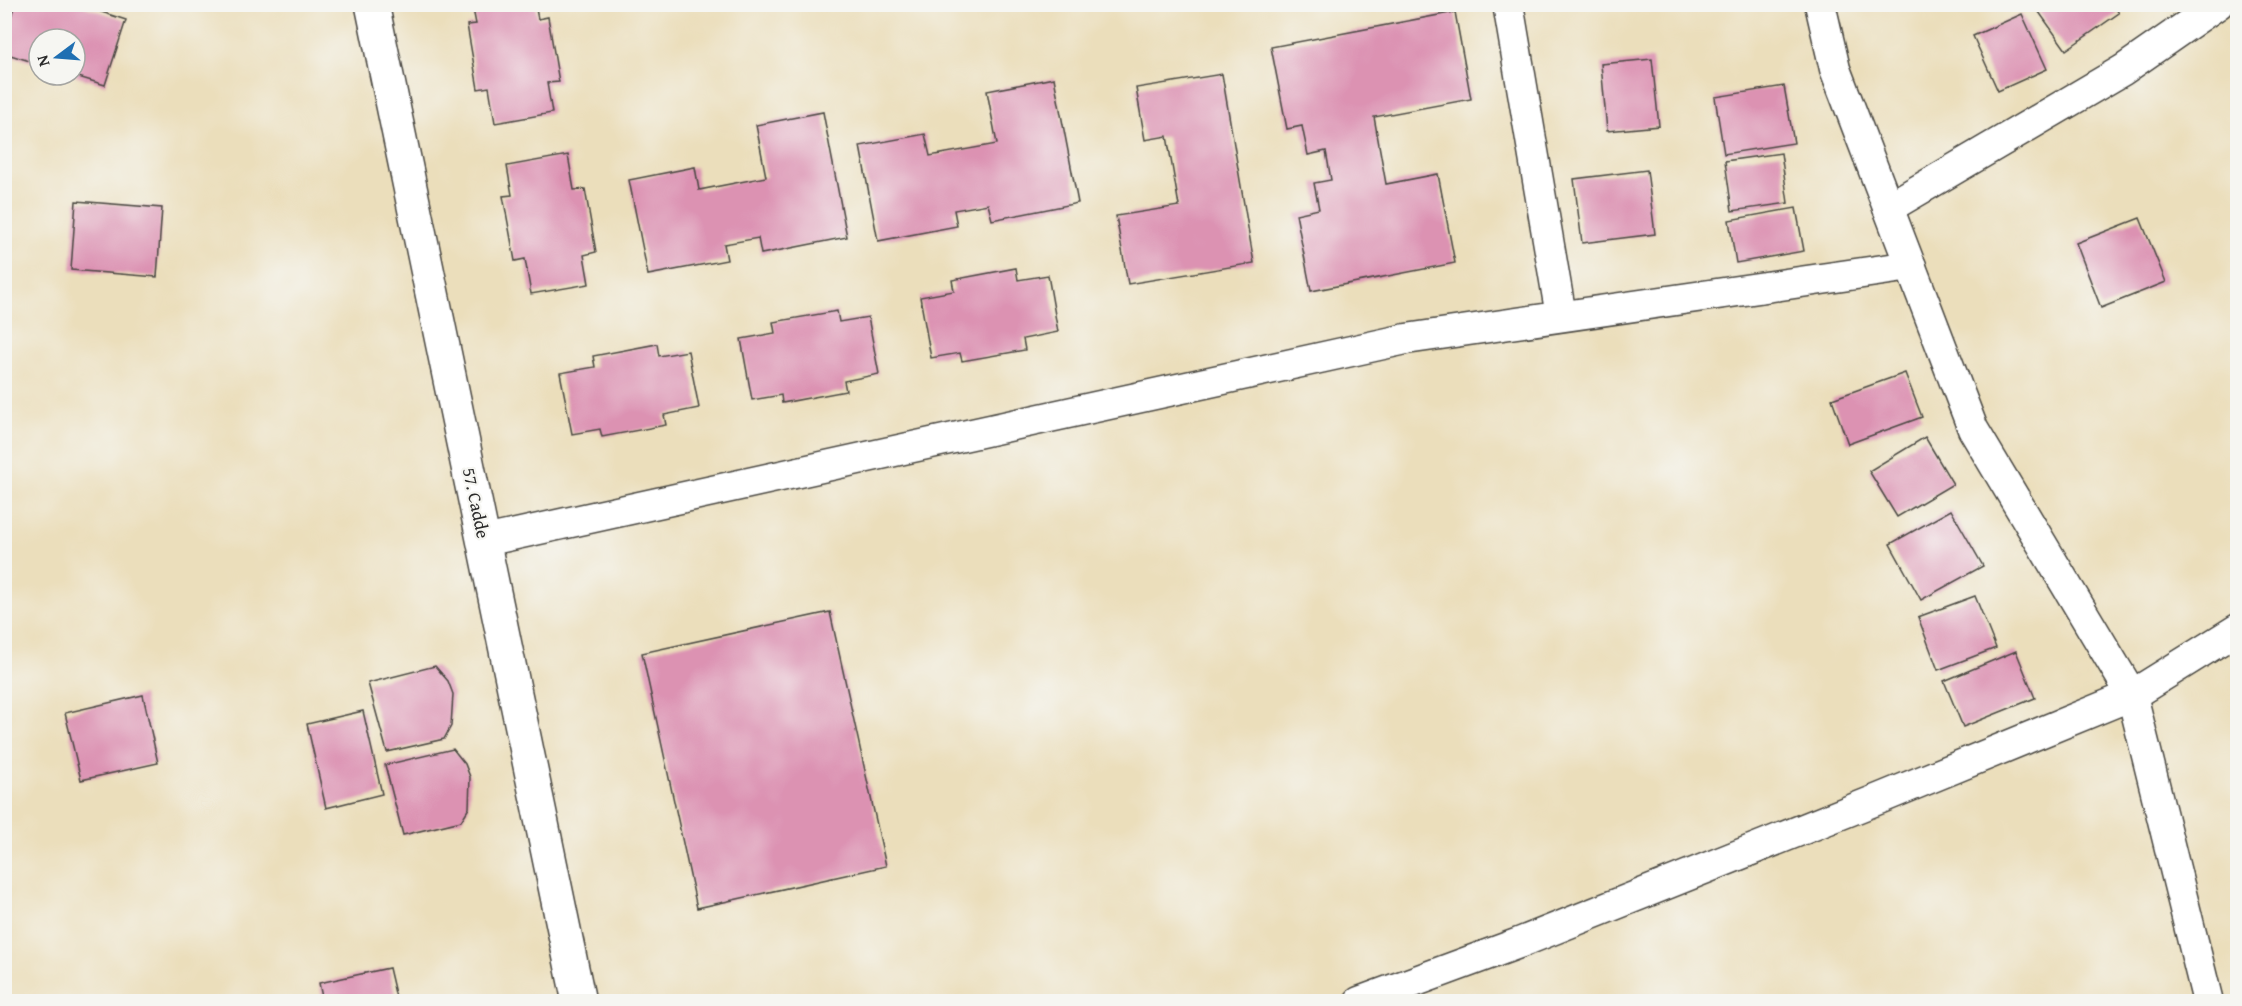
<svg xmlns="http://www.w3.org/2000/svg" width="2242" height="1006" font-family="'Gentium Book Plus',serif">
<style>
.building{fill:#dc92b2}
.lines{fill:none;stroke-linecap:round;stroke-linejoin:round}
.minor-casing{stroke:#484641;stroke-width:33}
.tertiary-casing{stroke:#484641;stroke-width:36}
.minor{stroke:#fff;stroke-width:30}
.tertiary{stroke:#fff;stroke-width:33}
.labels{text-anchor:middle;stroke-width:4.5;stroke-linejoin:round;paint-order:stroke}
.street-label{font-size:18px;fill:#2b2b2b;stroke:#f6f6f2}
</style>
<rect width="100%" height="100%" fill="#f6f6f2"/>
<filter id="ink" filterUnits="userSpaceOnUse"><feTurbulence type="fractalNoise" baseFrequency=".0167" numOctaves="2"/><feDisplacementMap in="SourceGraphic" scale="12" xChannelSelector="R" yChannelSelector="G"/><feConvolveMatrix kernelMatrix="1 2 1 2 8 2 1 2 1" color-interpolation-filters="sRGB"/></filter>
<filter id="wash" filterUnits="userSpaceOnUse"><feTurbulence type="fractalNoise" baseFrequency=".008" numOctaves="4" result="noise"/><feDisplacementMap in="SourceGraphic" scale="24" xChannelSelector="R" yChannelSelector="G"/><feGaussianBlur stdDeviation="1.35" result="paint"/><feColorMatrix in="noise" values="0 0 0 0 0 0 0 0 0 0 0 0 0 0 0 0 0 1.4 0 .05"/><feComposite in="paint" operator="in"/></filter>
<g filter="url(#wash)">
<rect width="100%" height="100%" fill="#ebdebb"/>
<g id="blocks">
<g class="building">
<path d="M15 4H77L126 20 105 85 75 76V39H39V64L4 53V39Z"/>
<path d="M472 4H535L538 19 548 17 559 82 547 83 552 113 495 123 489 87 478 89 467 25 476 24Z"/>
<path d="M2034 5H2113L2119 13 2066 50Z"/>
<path d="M1455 12 1471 99 1374 117 1386 184 1438 174 1455 263 1311 291 1296 214 1319 209 1314 183 1331 180 1326 151 1308 155 1302 126 1287 129 1271 47Z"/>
<path d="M2022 14 2047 69 1998 91 1973 36Z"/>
<path d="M1652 59 1659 126 1607 131 1601 64Z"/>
<path d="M1222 74 1254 263 1128 284 1116 216 1179 206 1167 136 1145 140 1136 88Z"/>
<path d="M1054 78 1078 203 992 220 988 204 954 210 957 226 878 241 860 146 925 134 930 156 997 144 987 91Z"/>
<path d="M1784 86 1794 143 1724 154 1715 97Z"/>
<path d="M823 112 847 237 761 254 758 238 724 244 727 260 648 275 629 180 695 167 699 190 766 177 756 125Z"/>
<path d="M1781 153 1788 203 1732 211 1725 161Z"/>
<path d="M568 155 574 190 585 189 596 252 584 255 589 284 531 294 525 259 515 261 503 196 512 195 507 166Z"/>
<path d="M1647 170 1655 234 1582 243 1574 179Z"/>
<path d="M76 201 162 208 157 277 71 270Z"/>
<path d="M1796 208 1804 251 1736 263 1729 220Z"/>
<path d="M2140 218 2166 282 2101 308 2076 243Z"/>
<path d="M1016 268 1018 280 1048 275 1058 332 1023 339 1025 350 962 361 960 353 931 358 920 297 954 291 952 280Z"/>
<path d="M837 311 839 322 868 317 879 374 844 381 846 391 782 403 781 395 752 400 741 339 775 333 773 322Z"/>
<path d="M657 344 659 356 688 351 699 408 664 415 666 425 602 437 600 429 572 434 560 373 595 367 593 356Z"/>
<path d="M1905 373 1922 417 1848 444 1832 399Z"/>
<path d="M1925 437 1953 484 1897 517 1869 471Z"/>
<path d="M1951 510 1983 566 1921 600 1890 544Z"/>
<path d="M1975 596 1996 648 1938 670 1918 617Z"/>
<path d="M830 612 886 866 697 908 642 653Z"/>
<path d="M2016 651 2035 698 1963 727 1944 681Z"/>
<path d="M435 666 448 681 453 694 451 726 444 739 387 752 368 683Z"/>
<path d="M143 695 158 763 81 780 65 713Z"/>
<path d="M363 711 382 794 326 808 307 724Z"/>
<path d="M453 749 465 764 470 777 469 808 461 821 403 835 385 765Z"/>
<path d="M389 968 397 1002H323L319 983Z"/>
</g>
</g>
</g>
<g filter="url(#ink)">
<use href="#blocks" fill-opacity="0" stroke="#484641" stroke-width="1.5"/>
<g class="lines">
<defs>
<g id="minor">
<path d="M1508 4 1561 316"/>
<path d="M1820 4 1835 69 1973 429 2132 695 2208 1002"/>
<path d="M1888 208 2123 70 2218 4"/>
<path d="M484 541 1406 339 1911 266"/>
<path d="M1359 1002 1519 943 1881 798 2132 695 2238 629"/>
</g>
<path id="tertiary" d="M372 4 579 1002"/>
</defs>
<use href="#minor" class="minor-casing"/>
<use href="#tertiary" class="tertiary-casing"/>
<use href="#minor" class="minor"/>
<use href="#tertiary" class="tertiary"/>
</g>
</g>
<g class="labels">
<g class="street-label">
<text transform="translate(476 503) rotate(78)" y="6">57. Cadde</text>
</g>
</g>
<rect width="2242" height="1006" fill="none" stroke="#f6f6f2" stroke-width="24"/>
<g transform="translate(57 57) rotate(254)"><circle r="28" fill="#f6f6f2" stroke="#a5a5a2" stroke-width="1.5"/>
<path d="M0-4.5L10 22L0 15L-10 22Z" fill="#1f6fb2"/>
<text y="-9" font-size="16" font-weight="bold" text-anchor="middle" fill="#2b2b2b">N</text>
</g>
</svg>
